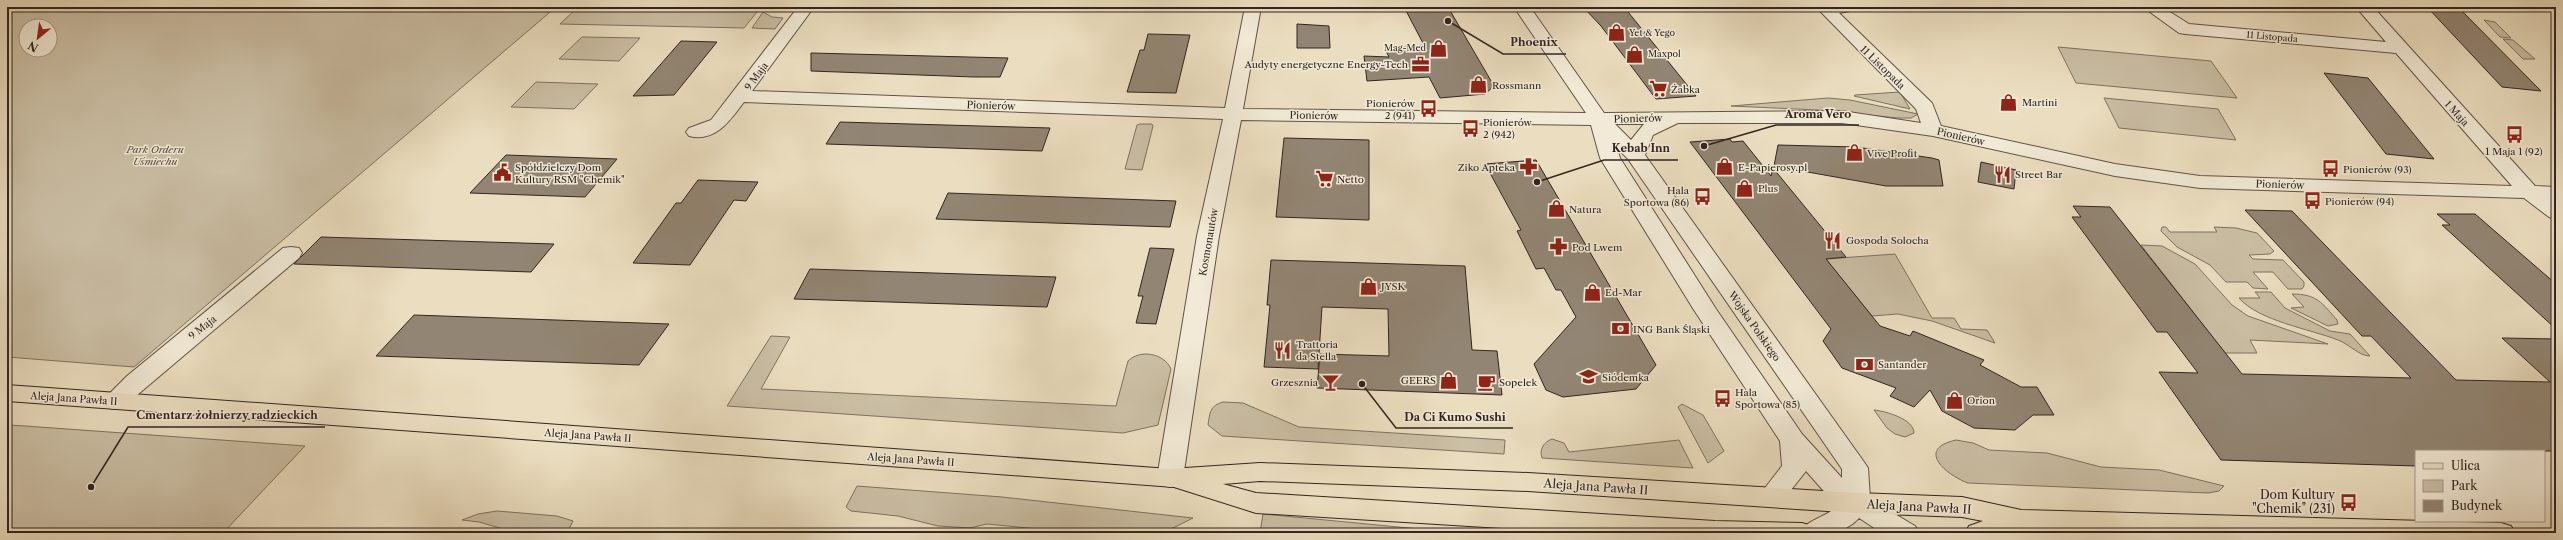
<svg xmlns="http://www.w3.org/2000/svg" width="2563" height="540" font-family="'Libre Caslon Text',serif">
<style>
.green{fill:#cbbfa5;stroke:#7e7262;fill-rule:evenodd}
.building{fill:#928573;stroke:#312520}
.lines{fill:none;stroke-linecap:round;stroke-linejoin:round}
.minor-casing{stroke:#605348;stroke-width:2}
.major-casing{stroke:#312520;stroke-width:2}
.minor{fill:#f2ead6;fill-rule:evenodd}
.major{fill:#ebdec0;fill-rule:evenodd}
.labels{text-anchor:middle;stroke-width:3;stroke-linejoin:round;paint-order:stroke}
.far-poi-label{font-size:9px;fill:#312520;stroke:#f2ead6;text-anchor:start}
.far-street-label{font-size:9px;fill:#312520;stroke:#f2ead6}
.poi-label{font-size:10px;fill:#312520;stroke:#f2ead6;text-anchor:start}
.street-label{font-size:10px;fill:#312520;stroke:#f2ead6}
.park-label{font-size:10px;font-style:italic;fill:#584c41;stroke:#f2ead6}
.near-street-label{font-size:12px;fill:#312520;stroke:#f2ead6}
.near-poi-label{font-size:12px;fill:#312520;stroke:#f2ead6;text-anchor:end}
.leader{fill:none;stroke:#312520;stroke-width:1.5}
.callout-dot{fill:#312520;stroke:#f2ead6;stroke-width:1.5}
.callout-label{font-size:11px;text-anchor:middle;font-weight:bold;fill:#312520;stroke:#f2ead6;stroke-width:3;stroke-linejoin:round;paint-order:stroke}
</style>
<rect width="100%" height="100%" fill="#ebdec0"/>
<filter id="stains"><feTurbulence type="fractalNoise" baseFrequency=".005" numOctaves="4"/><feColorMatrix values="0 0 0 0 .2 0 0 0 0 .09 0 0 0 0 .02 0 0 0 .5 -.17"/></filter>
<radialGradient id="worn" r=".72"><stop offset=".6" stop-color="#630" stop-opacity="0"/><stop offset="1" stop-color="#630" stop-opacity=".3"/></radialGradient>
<g class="green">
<path d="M7 7H556L134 367 7 357ZM26 26H50V50H26Z"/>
<path d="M578 7H761L744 28 560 24Z"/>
<path d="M763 12 772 17 783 18 775 29 752 28Z"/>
<path d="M2484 20 2495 22 2511 38 2500 37Z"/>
<path d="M582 37 640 38 619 61 559 59Z"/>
<path d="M2503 39 2513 40 2535 59H2523Z"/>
<path d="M2058 47 2211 61 2237 98 2076 83Z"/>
<path d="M536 82 598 84 574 109 511 107Z"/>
<path d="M1900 92 1910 109 1854 96 1855 95Z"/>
<path d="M1828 98 1850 100 1918 114 1911 118H1898L1818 110 1731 106Z"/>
<path d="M2104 98 2218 109 2236 140 2119 128Z"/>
<path d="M1140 124H1152L1153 126 1142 170 1125 169 1137 125Z"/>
<path d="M2162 227H2166L2170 232H2217L2214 227 2236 228 2257 233 2274 251 2270 254 2249 255 2253 259 2283 260 2304 282V286L2302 289H2288L2273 272H2253L2268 289 2253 288 2247 282H2226L2210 265 2177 247 2161 231Z"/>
<path d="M2141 245 2162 246 2195 264 2232 305 2248 316 2328 344 2250 340 2257 353H2225Z"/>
<path d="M1895 254 1932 318H1954L1961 329 1987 330 1995 343 1932 321 1898 314 1872 316 1826 259Z"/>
<path d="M2255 292H2271L2285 308 2330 331 2350 334 2370 356C2359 356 2349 344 2338 340 2310 329 2259 321 2239 298H2260Z"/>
<path d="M2292 294C2317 294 2322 303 2337 320L2338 324 2328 326 2291 308 2304 307Z"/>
<path d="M771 336 790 337 761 389 1116 406 1128 361C1140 349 1164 353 1171 369L1158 425 1123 433 727 406Z"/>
<path d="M1223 402 1243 403 1299 427 1505 440 1504 454 1222 436 1208 425C1210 412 1210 406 1223 402Z"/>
<path d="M1682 404 1703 415 1724 451 1708 463 1678 407Z"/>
<path d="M1874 410C1885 411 1914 419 1914 433L1905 437 1895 434 1887 428Z"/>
<path d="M7 425 25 426 305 446 223 533H7Z"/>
<path d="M1552 439 1564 443 1569 452 1679 440 1693 468 1542 458C1539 449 1544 442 1552 439Z"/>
<path d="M1956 440 1973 443 1989 450 2047 453 2101 467 2159 470 2224 486 2219 491 2208 493 1968 483C1946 475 1915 449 1956 440Z"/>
<path d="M857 486 1002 497 1193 518 1163 533H1080L987 524 970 528 938 526 898 516 851 511 846 507Z"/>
<path d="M497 511 557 516 573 521 567 533H517L479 522 462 520 478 514Z"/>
<path d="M1263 514 1461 533H1260Z"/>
</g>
<g class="building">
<path d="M1404 7H1448L1494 86 1485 94 1440 98 1429 77 1367 81 1364 56 1389 57 1385 49 1424 45Z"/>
<path d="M1583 7H1624L1696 96 1656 99 1601 26Z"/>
<path d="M2427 7H2458L2541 91 2502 87Z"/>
<path d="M1297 24 1329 26 1330 48H1297Z"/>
<path d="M1148 34 1190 35 1176 93 1127 92 1140 50H1144Z"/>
<path d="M681 41 717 42 674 95 633 96Z"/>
<path d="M811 53 1008 58 1000 77H974L811 71Z"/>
<path d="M2324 73 2368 78 2434 159 2386 154Z"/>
<path d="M840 122 1050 128 1042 151 826 144Z"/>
<path d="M1284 138 1369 140V220L1276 217Z"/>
<path d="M1730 139 1732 142 1743 141 1771 176 1773 168 1846 257 1826 259 1880 326 1910 336 1913 331 1984 360 1980 365 2021 387H2037L2054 415H2033L2015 430 1974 428 1942 411 1930 390 1914 407 1890 396 1896 388 1842 368 1823 341 1831 329 1690 142Z"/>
<path d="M1778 145 1856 147 1932 158 1939 160 1943 186H1886L1774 166Z"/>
<path d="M506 155 617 159 585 197 470 193Z"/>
<path d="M1536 160 1656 365 1636 389 1563 397 1546 390 1534 364 1576 317 1561 290H1556L1544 268 1536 269 1517 231 1521 230 1485 164Z"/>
<path d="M1981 162 2016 170 2014 189 1978 182Z"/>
<path d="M698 180 758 182 746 201 734 200 690 265 633 263 676 203H681Z"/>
<path d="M948 193 1176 201 1170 227 936 219Z"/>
<path d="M2073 206 2110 207 2242 374 2411 378 2371 336H2362L2245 210 2292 211 2456 380 2550 382 2502 338 2556 339V451H2416V466L2221 460 2159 372 2198 373 2167 332H2157L2072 217H2081Z"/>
<path d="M2437 214H2475L2556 284V329L2442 225H2450Z"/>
<path d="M321 237 554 244 531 272 294 264Z"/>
<path d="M1150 248 1174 249 1156 324 1136 323 1143 296H1138Z"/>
<path d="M1271 260 1465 266 1472 350 1497 351 1502 395 1317 388 1320 354 1389 356 1388 309 1322 307 1318 369 1264 367 1270 305H1267Z"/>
<path d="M810 269 1056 277 1047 307 794 299Z"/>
<path d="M414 315 669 324 639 365 376 356Z"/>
</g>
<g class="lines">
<defs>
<g id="minor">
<path d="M798 7H814L752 91 1225 108 1245 7H1261L1243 109 1586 113 1514 7H1530L1604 113 1842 111 1921 123 1916 109 1818 9 1819 7H1857L1855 10 1839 13 1932 103 1941 126 2115 164 2200 176 2512 186 2396 53 2185 34 2179 33 2143 7H2162L2189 24 2386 42 2356 7H2373L2535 186 2556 187V199H2551L2556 203V219L2549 217 2524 198 2200 188 2115 176 1933 136 1842 123H1678L1653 135 1645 155 1864 462 1868 468 1870 499 1915 526 1919 533H1882L1859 518C1842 536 1823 533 1799 533 1807 519 1828 517 1840 504L1829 497 1806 471 1780 504 1771 507 1762 504 1758 497 1782 466 1780 441 1694 310 1600 158 1591 125 1241 120 1219 236 1183 478 1179 485 1170 487 1161 485 1157 478 1197 236 1223 119 744 102C731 119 716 143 689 136L686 132 689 128 711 120ZM1615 124H1644L1631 140ZM1617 148 1628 159 1842 469V478L1802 434 1716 309 1620 158Z"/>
<path d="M291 247 299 248 302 253 299 258 123 407 114 409 105 407 102 401 127 376 283 248Z"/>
</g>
<path id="major" d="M7 385 1170 469 1260 463 1528 473 1857 493 1962 497 2021 510 2501 523 2511 526 2515 533H2132L2021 530 2011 533H1965L1969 526 1983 521 1962 517 1857 513 1528 491 1260 481 1223 484 1256 493 1715 521 1802 523 1812 526 1816 533H1584L1256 513 1174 487 7 401Z"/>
</defs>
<use href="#minor" class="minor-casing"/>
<use href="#major" class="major-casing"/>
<use href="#minor" class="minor"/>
<use href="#major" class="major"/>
</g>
<defs>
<symbol id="shop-bare" viewBox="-9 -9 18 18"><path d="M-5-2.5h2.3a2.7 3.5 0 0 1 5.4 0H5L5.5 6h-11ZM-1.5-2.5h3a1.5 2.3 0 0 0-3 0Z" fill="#8f2418" stroke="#f2ead6" stroke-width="2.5" paint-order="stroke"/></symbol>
<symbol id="office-bare" viewBox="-9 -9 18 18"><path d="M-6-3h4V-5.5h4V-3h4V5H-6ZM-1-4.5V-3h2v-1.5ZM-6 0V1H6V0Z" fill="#8f2418" stroke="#f2ead6" stroke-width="2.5" paint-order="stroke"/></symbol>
<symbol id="supermarket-bare" viewBox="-9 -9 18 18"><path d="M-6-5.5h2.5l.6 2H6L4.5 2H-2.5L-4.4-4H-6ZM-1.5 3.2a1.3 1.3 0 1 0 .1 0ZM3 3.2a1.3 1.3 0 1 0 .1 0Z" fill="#8f2418" stroke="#f2ead6" stroke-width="2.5" paint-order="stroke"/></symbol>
<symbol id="bus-bare" viewBox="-9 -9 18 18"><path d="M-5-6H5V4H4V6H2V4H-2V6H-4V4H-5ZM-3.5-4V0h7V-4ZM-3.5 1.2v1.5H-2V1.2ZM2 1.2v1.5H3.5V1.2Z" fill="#8f2418" stroke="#f2ead6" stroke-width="2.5" paint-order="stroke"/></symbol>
<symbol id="pharmacy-bare" viewBox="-9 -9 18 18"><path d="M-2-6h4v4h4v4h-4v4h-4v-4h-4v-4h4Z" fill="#8f2418" stroke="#f2ead6" stroke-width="2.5" paint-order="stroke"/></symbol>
<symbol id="civic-bare" viewBox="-9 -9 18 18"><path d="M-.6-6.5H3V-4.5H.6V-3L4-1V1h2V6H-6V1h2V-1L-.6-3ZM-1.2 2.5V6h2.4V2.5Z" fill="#8f2418" stroke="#f2ead6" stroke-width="2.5" paint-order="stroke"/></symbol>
<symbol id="restaurant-bare" viewBox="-9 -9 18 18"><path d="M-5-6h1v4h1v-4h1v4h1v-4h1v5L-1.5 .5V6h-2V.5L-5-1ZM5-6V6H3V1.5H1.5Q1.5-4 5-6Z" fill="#8f2418" stroke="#f2ead6" stroke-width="2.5" paint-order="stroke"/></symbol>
<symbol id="bank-bare" viewBox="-9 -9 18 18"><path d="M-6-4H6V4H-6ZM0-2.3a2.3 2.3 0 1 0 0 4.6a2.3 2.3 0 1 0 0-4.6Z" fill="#8f2418" stroke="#f2ead6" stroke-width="2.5" paint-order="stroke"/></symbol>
<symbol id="school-bare" viewBox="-9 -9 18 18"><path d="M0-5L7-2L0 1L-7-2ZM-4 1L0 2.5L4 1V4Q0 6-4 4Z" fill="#8f2418" stroke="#f2ead6" stroke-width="2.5" paint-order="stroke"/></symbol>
<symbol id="bar-bare" viewBox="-9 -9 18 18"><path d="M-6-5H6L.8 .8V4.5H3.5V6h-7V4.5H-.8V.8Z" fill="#8f2418" stroke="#f2ead6" stroke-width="2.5" paint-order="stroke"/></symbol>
<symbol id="cafe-bare" viewBox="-9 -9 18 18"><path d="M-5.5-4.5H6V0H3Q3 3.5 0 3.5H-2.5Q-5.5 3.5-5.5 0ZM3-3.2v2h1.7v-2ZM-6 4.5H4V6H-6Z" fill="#8f2418" stroke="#f2ead6" stroke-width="2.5" paint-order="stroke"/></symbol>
</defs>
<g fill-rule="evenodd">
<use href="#shop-bare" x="1604" y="20" width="25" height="25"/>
<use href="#shop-bare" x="1426" y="36" width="25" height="25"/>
<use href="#shop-bare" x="1622" y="42" width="25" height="25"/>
<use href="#office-bare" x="1408" y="52" width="25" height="25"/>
<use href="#shop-bare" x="1466" y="72" width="25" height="25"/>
<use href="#supermarket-bare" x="1646" y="76" width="25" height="25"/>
<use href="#shop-bare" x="1996" y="90" width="25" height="25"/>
<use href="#bus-bare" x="1416" y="96" width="25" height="25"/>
<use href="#bus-bare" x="1458" y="116" width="25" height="25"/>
<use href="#bus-bare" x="2502" y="122" width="25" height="25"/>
<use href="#shop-bare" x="1842" y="140" width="25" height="25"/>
<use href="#pharmacy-bare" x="1516" y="154" width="25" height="25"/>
<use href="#shop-bare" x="1712" y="154" width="25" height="25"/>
<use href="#bus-bare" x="2318" y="156" width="25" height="25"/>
<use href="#civic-bare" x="490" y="160" width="25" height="25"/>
<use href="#restaurant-bare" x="1990" y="162" width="25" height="25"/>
<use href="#supermarket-bare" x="1312" y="166" width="25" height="25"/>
<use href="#shop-bare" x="1732" y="176" width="25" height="25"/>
<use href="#bus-bare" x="1690" y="184" width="25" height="25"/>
<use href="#bus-bare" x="2300" y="188" width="25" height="25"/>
<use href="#shop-bare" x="1544" y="196" width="25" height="25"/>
<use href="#restaurant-bare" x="1820" y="228" width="25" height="25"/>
<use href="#pharmacy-bare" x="1546" y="234" width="25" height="25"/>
<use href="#shop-bare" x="1356" y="274" width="25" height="25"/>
<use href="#shop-bare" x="1580" y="280" width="25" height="25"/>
<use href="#bank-bare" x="1608" y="316" width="25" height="25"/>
<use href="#restaurant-bare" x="1270" y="338" width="25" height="25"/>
<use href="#bank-bare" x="1852" y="352" width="25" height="25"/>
<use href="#school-bare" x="1576" y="364" width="25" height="25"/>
<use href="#shop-bare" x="1436" y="368" width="25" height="25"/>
<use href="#bar-bare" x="1318" y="370" width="25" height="25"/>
<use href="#cafe-bare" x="1474" y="370" width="25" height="25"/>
<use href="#bus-bare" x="1710" y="386" width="25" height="25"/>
<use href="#shop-bare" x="1942" y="388" width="25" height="25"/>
<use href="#bus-bare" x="2336" y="490" width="25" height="25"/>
</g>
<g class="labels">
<g class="far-poi-label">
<text x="1629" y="36">Yet &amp; Yego</text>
<text x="1426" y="51" text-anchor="end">Mag-Med</text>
<text x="1648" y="57">Maxpol</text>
</g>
<g class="far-street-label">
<text transform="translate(2272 37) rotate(5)" y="3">11 Listopada</text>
</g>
<g class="poi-label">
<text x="1408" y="68" text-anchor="end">Audyty energetyczne Energy-Tech</text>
<text x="1492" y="89">Rossmann</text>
<text x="1671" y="93">Żabka</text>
<text x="2022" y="106">Martini</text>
<text x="1415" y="107" text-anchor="end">Pionierów<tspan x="1415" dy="12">2 (941)</tspan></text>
<text x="1483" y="126">Pionierów<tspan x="1483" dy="12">2 (942)</tspan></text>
<text x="2514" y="155" text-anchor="middle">1 Maja 1 (92)</text>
<text x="1867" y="157">Vive Profit</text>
<text x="515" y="171">Spółdzielczy Dom<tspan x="515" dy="12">Kultury RSM "Chemik"</tspan></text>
<text x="1515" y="171" text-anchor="end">Ziko Apteka</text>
<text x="1738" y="171">E-Papierosy.pl</text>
<text x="2343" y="173">Pionierów (93)</text>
<text x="2015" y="178">Street Bar</text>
<text x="1337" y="183">Netto</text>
<text x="1758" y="192">Plus</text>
<text x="1689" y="194" text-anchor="end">Hala<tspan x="1689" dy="12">Sportowa (86)</tspan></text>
<text x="2325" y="205">Pionierów (94)</text>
<text x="1569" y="213">Natura</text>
<text x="1846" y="244">Gospoda Solocha</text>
<text x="1572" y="251">Pod Lwem</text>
<text x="1381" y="290">JYSK</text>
<text x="1605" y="296">Ed-Mar</text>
<text x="1633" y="333">ING Bank Śląski</text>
<text x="1296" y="348">Trattoria<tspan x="1296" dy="12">da Stella</tspan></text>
<text x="1878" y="368">Santander</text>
<text x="1602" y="381">Siódemka</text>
<text x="1436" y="384" text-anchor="end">GEERS</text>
<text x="1318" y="386" text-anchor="end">Grzesznia</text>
<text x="1499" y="386">Sopelek</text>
<text x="1735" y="396">Hala<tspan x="1735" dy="12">Sportowa (85)</tspan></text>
<text x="1967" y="404">Orion</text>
</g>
<g class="street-label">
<text transform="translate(1883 67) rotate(44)" y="4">11 Listopada</text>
<text transform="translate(756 76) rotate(-54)" y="4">9 Maja</text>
<text transform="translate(991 105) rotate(2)" y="4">Pionierów</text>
<text transform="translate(2457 113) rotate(48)" y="4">1 Maja</text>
<text transform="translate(1314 115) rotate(1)" y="4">Pionierów</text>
<text transform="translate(1638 118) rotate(-2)" y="4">Pionierów</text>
<text transform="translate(1961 136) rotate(13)" y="4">Pionierów</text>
<text transform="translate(2280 184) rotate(2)" y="4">Pionierów</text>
<text transform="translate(1208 242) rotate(-80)" y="4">Kosmonautów</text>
<text transform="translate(1755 326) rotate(55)" y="4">Wojska Polskiego</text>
<text transform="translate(202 327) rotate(-38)" y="4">9 Maja</text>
<text transform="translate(74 398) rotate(4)" y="4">Aleja Jana Pawła II</text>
<text transform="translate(588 435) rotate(4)" y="4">Aleja Jana Pawła II</text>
<text transform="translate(911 459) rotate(4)" y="4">Aleja Jana Pawła II</text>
</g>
<g class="park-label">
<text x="155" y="153">Park Orderu<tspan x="155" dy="12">Uśmiechu</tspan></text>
</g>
<g class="near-street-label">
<text transform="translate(1596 487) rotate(4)" y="4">Aleja Jana Pawła II</text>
<text transform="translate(1919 507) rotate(3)" y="4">Aleja Jana Pawła II</text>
</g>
<g class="near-poi-label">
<text x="2335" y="499">Dom Kultury<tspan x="2335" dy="14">"Chemik" (231)</tspan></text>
</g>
</g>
<path class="leader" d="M1448 21L1503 54H1566M1704 146L1776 125H1859M1537 182L1604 160H1678M91 487L128 427H325M1362 384L1396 428H1513"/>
<g class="callout-dot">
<circle cx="1448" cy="21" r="4"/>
<circle cx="1704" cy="146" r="4"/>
<circle cx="1537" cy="182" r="4"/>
<circle cx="91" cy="487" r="4"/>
<circle cx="1362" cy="384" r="4"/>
</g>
<g class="callout-label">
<text x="1534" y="46">Phoenix</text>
<text x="1818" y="118">Aroma Vero</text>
<text x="1641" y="152">Kebab Inn</text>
<text x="227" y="419">Cmentarz żołnierzy radzieckich</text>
<text x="1455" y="421">Da Ci Kumo Sushi</text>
</g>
<rect width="2563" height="540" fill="none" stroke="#ebdec0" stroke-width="24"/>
<rect x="8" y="8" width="2547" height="524" fill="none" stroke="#312520" stroke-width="2"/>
<rect x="12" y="12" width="2539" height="516" fill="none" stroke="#312520"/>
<rect x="2415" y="450" width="130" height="72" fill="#f2ead6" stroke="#a59b8d"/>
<rect x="2423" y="463" width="20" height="6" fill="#ebdec0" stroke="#a59b8d"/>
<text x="2451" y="470" font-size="12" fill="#312520">Ulica</text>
<rect x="2423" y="480" width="20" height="12" fill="#cbbfa5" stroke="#a59b8d"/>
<text x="2451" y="490" font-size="12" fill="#312520">Park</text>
<rect x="2423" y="500" width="20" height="12" fill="#928573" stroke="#a59b8d"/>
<text x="2451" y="510" font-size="12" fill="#312520">Budynek</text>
<g transform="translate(38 38) rotate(209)"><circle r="19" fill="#f2ead6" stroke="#a59b8d"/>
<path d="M0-3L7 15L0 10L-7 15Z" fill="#8f2418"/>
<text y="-6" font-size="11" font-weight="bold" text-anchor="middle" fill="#312520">N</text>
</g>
<rect width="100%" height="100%" filter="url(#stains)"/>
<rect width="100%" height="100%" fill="url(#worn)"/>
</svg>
